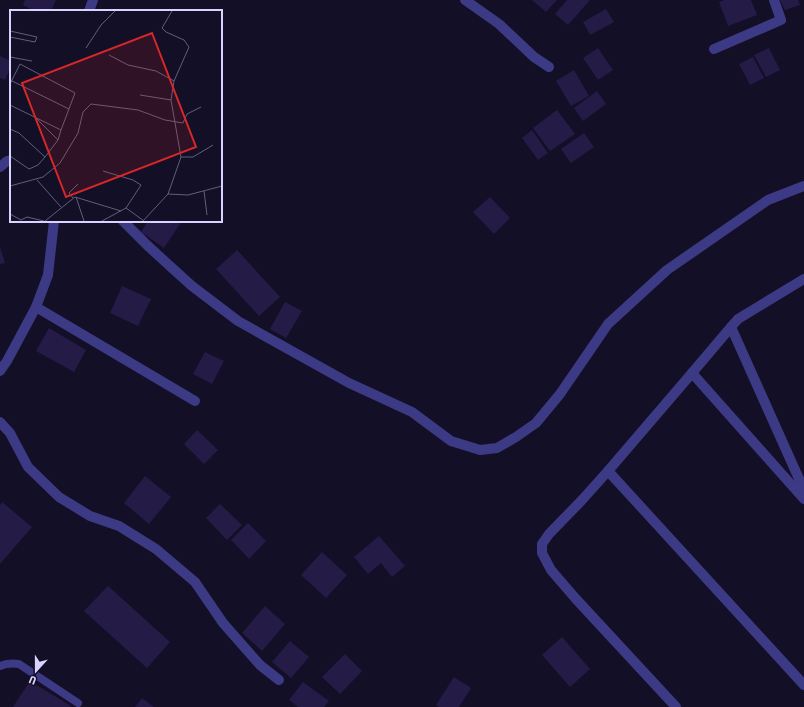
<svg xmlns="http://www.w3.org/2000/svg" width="804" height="707" font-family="'Asap Condensed',sans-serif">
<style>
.building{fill:#241b47}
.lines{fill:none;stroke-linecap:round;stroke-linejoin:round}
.lane{stroke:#3d3a85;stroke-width:8}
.street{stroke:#3d3a85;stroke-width:10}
.inset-road{fill:none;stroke:#625e7d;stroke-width:1}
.view{fill:#d62828;fill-opacity:0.15;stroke:#d62828;stroke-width:2}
.inset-edge{fill:none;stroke:#d9d4ff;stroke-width:2}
</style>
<rect width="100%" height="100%" fill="#130f26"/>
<g class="building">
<path d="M25 0H56L51 11H35L23 5Z"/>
<path d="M532 0H557L546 12Z"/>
<path d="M567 0H590L568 25 555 14Z"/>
<path d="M724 0H751L757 15 728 26 719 2Z"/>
<path d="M780 0H798L800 5 785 10Z"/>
<path d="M606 9 614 22 590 35 583 22Z"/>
<path d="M598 48 613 70 598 80 583 58Z"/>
<path d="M769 48 780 70 766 77 754 55Z"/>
<path d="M0 56 11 61V66L5 80 0 78Z"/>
<path d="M753 57 764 78 750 85 739 64Z"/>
<path d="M574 70 589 96 571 106 556 81Z"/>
<path d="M597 91 606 104 583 121 574 108Z"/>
<path d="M557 110 575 134 550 151 533 128Z"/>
<path d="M532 130 548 153 538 160 522 138Z"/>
<path d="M584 133 594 147 571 163 561 149Z"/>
<path d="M490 197 510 218 494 234 473 212Z"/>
<path d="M148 221H182L164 248 141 232Z"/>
<path d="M0 247 5 263 0 264Z"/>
<path d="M237 250 280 297 259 316 216 269Z"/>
<path d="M122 286 151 299 138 326 110 313Z"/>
<path d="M285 302 302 311 286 338 270 329Z"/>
<path d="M49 328 86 350 74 372 36 351Z"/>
<path d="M205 352 224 361 212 384 193 374Z"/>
<path d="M197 430 218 450 204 464 184 444Z"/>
<path d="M145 476 171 497 149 524 124 503Z"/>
<path d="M2 502 32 527 0 564V505Z"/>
<path d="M220 504 242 525 227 540 206 518Z"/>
<path d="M248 523 266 541 249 559 231 540Z"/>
<path d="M379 536 405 566 392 577 381 563 368 574 354 557Z"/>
<path d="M322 552 347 575 326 598 301 575Z"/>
<path d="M108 586 170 642 147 668 84 611Z"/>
<path d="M265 606 285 624 262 651 242 633Z"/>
<path d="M562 637 590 669 570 687 542 655Z"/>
<path d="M290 641 309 657 291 678 272 662Z"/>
<path d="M345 654 362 671 340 694 322 677Z"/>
<path d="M454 677 471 688 459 707H439L436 705Z"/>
<path d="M30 681 71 706 70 707H13Z"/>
<path d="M303 682 329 701 324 707H298L289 700Z"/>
<path d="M142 698 154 707H135Z"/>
</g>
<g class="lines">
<path class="lane" d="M0 666C7 663 12 663 19 664L78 703"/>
<g class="street">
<path d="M465 0 499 24 534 57 549 67"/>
<path d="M89 11 93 0"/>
<path d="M714 49 781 20 774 0"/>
<path d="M0 167 7 161 11 160"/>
<path d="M123 221 148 246 171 267 192 286 238 321 349 383 412 412 451 441 480 450 497 448 516 437 536 423 560 394 608 324 667 270 768 200 804 186"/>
<path d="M36 307 195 401"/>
<path d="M731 327 738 319 804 279"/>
<path d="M0 371 7 361 36 307 48 275 54 221"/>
<path d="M692 373 731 327 804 490"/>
<path d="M0 422 10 433 28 467 59 497 90 516 119 526 156 549 195 582 223 623 260 665 279 680"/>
<path d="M608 471 804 685"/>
<path d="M676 707 576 599 551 570 542 553V544L549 534 582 500 608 471 692 373 804 499"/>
</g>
</g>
<g transform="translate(10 10)">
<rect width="212" height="212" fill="#130f26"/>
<path class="inset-road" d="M0 21 27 27 25 32 0 27M76 38 91 15 105 1M99 45 118 55 146 61 164 71M0 47 22 51M0 70 59 99M0 74 10 54 65 83 51 120 0 95M130 85 161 90M27 109 48 130 51 120M0 119 9 123 35 147 48 130M0 146 19 159 28 155 35 147M171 147H183L203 135M93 161 123 170 131 175 116 198M27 170 51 197M0 176 33 167 50 153 68 123 73 102 81 94 128 100 155 110 173 113 177 104 191 97M194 181 197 205M158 184 178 185 212 176M66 187 74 211M63 188 59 183 68 174M0 204 11 210 17 207 34 211M35 211 65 187 111 201M92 211 116 198 134 211M133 211 158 184 171 147 161 90 164 71 179 37 174 30 156 22 152 18 162 1"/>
<path class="view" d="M142 23 186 137 56 187 12 73Z"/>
<rect width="212" height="212" class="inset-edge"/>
</g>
<g transform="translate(36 671) rotate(201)" stroke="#130f26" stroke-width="3" paint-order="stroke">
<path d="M0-3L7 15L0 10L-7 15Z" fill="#d9d4ff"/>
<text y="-6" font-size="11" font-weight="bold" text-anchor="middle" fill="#d9d4ff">U</text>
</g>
</svg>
